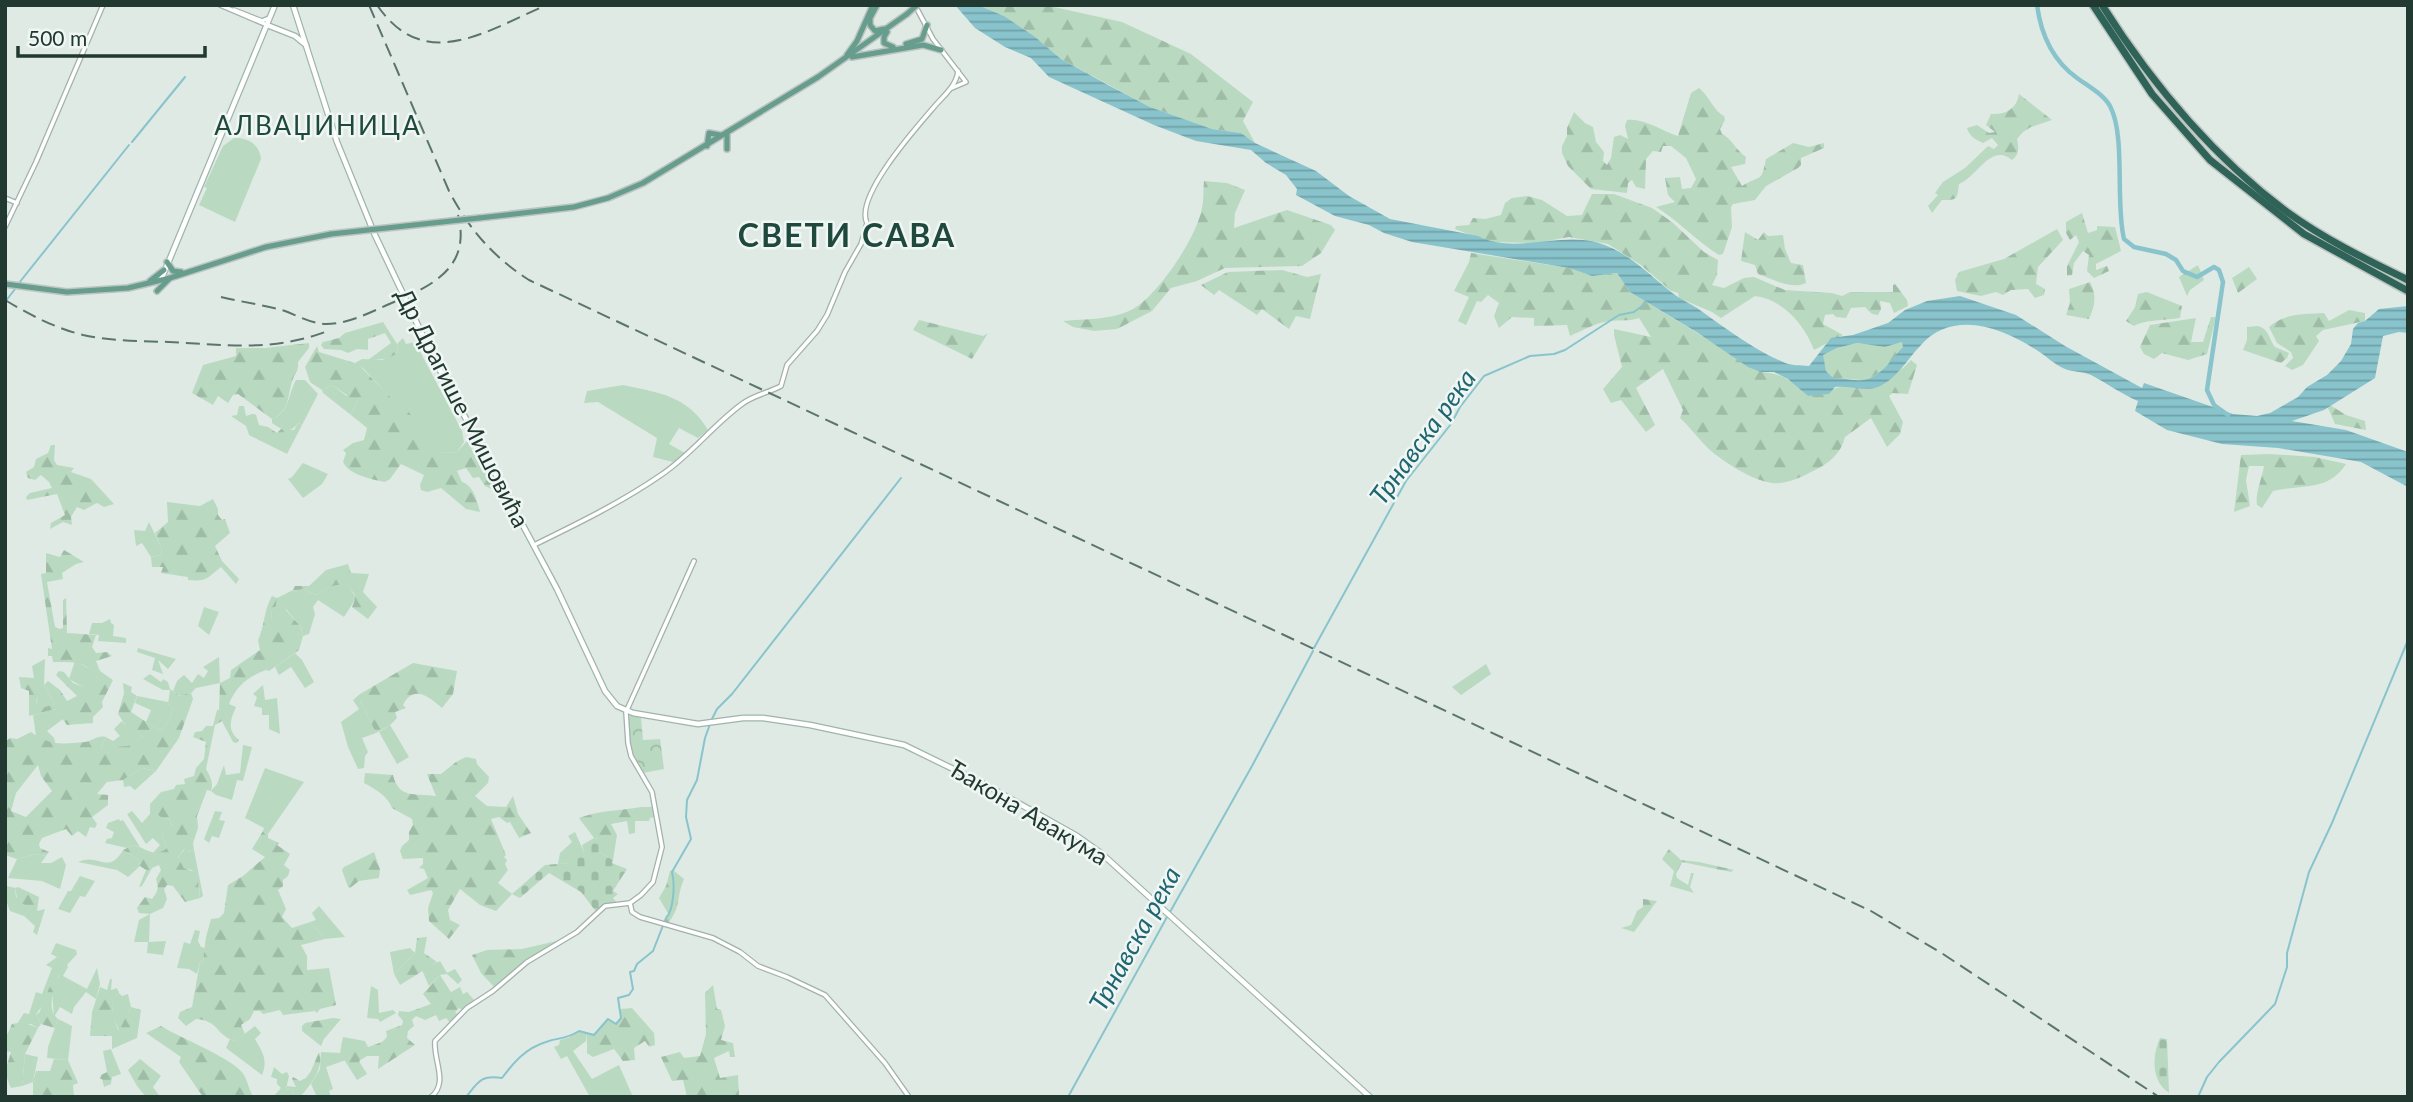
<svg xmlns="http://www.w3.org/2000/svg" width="2413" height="1102" font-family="Lato,sans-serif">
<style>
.grass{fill:#b9dac1}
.forest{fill:url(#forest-firs);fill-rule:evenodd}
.cemetery{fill:url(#cemetery-stones)}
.park{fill:url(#park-crowns)}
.water{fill:url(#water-rules);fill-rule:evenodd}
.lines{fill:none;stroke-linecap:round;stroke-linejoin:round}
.stream{stroke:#89c4cc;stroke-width:2}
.river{stroke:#89c4cc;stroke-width:4.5}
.tertiary-casing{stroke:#a2b1ab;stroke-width:6}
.secondary-casing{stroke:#9fb5ac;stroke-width:7}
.primary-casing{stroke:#bcc4c1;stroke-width:8}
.motorway-casing{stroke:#bcc4c1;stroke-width:10}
.tertiary{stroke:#fff;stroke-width:3.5}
.secondary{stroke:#fff;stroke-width:4.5}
.primary{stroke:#669d8d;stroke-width:5}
.motorway{stroke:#2f6357;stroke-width:7}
.rail{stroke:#5b746d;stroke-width:2;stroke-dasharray:14 7;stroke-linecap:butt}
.primary-bridge-casing{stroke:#bcc4c1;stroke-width:8;stroke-linecap:butt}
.primary-bridge{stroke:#669d8d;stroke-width:5}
.labels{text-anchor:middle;stroke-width:5;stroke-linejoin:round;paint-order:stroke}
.street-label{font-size:24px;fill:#213931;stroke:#eff6f3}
.neighbourhood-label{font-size:26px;letter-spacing:2px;fill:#1f493d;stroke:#eff6f3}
.water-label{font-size:26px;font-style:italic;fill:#1f6671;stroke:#eff6f3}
.district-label{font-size:32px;font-weight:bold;letter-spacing:2px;fill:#1f493d;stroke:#eff6f3}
</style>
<defs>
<pattern id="forest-firs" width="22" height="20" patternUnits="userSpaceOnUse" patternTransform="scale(1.75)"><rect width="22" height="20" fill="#b9dac1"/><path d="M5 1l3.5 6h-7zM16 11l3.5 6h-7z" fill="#9fbca6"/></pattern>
<pattern id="cemetery-stones" width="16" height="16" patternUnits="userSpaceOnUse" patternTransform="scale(1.75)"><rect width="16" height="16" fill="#b9dac1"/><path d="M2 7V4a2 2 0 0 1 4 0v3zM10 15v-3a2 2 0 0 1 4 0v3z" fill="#9fbca6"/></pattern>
<pattern id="park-crowns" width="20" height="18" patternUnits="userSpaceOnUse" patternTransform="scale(1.75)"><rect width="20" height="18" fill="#b9dac1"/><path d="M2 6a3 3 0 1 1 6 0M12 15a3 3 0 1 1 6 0" fill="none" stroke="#9fbca6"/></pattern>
<pattern id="water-rules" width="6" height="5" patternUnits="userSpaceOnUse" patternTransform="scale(1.75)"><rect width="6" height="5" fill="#89c4cc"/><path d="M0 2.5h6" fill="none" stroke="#70a0a6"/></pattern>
</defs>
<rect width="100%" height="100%" fill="#dfeae5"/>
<g class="grass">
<path d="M234 138C248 137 260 145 261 159L235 222 199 205 207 188 204 187 223 146Z"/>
<path d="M403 338 406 344 415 342 462 431 464 442 457 452 441 453 364 369 355 363 362 359 382 360 398 352 397 344Z"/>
<path d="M296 380H305L318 394 302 425 298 423C290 435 282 430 272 423V419C290 412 288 394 296 380Z"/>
<path d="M332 385 352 400H357L351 415 323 393 322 390Z"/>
<path d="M623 385C659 393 687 395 708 430L698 438 679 428 669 444 685 453 673 462 653 457 657 438 598 402 584 403 587 391Z"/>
<path d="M303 463 328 474 322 484 303 498 288 479 292 477Z"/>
<path d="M149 522 161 547 162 555 151 557 142 543 136 546 134 530 145 531Z"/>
<path d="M342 584 349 587 356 598 344 617 318 600 313 607 315 614 309 634 303 636 301 627 286 609 272 620 271 611 276 606 277 598 293 590 295 592 302 589 316 595 329 587Z"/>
<path d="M204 607 219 612 209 635 198 626Z"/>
<path d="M110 619 111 623 114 625 113 636 126 638V643L98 641 99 635 89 634 92 623H102Z"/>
<path d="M138 648 176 659 168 669 158 660 163 674 152 670 155 658 137 652Z"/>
<path d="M295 653 302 660 314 682 305 688 291 667 279 675 275 667Z"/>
<path d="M219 657 220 683 196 688 191 693 177 696V694L173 691 177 681 184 675 192 683 198 674 204 678 208 671 203 667Z"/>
<path d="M45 659 44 685 55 704 37 710 36 705 41 683 34 678 32 666Z"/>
<path d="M75 661 94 671 98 677 97 681 87 689 69 679Z"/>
<path d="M1486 664 1491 674 1461 695 1452 687Z"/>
<path d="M263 685 265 700 277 698 280 734 269 729V715H262V708L254 706 257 697 253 694Z"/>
<path d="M360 694V701L376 733 362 738 368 752 365 756 364 768 358 769 348 747 341 722 359 709 353 700Z"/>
<path d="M137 696 168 702V704L173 708 169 721 160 731 146 722 151 710 135 703Z"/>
<path d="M55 709 63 719 47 731 54 738 56 745 41 741 36 736 33 715Z"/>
<path d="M122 721C128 730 136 730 143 737L128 747 109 753 103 750 101 747 106 737 113 741 120 736 114 729Z"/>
<path d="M390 725 409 757 397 764 379 732Z"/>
<path d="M243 745 252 747 243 781 237 780 232 800 216 795 211 791 217 784 224 765 226 775 240 773Z"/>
<path d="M142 768 156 771 135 790 130 786 124 787 123 780Z"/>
<path d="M265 768 304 782 268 834 263 831 264 828 245 818Z"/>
<path d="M132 811 142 823 150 814H157L163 819 169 818 172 827 162 834 167 848 162 853 152 854 160 845 153 838 146 844 127 814Z"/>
<path d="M215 811 222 812 219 820 225 821 219 838 212 836 209 843 204 839Z"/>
<path d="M119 819 120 821 123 820 140 847 133 845 127 848 105 843 107 839 112 838 114 832 106 828 108 823Z"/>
<path d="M575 832 584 852 568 863 558 864 560 853 572 842 568 836Z"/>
<path d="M185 849 188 852 194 850 203 896 200 898 199 886 192 870 184 868 178 857Z"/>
<path d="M123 850 139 860 140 866 128 877 117 870 78 862C99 852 108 876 123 850Z"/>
<path d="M37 854 46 856 41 863H51L62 857 66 865 60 889 42 881 8 878 17 859Z"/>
<path d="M80 876 95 881 85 897 80 896 70 913 58 909 68 891H71Z"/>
<path d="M7 886 15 888 16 897 29 906 24 916 10 911 6 900Z"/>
<path d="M319 906 345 937 325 939 310 922 316 920 312 913Z"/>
<path d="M150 914 149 942 166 941 163 955 147 953 148 942H134L139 920Z"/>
<path d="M195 930 200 931 198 941 201 947 205 948 203 961 200 962 197 974 189 969 177 968 184 942 190 944Z"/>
<path d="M56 943 76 950 77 954 67 965 68 967 63 976 87 989 97 968 100 984 96 999 86 992 74 1007 72 1014 60 1007 54 1017 52 990 60 974 49 988 43 1005 36 1014 41 1024 38 1028 31 1024H17L24 1013 29 1014 36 992 42 994 52 968 46 965 57 957 51 954Z"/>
<path d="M410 948 415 953 394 974 390 952Z"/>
<path d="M440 961 447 973 455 969 462 980 458 984 447 974 440 975 429 986 422 970Z"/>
<path d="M371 986 378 990 379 1013 393 1010 396 1013 380 1022 378 1019 367 1018Z"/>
<path d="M119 993 122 996 128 994 131 1007 120 1032 113 1017 112 999Z"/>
<path d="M58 1019 72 1026 68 1060 47 1058 48 1047Z"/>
<path d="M255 1026 261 1033 255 1039C263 1053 268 1060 262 1075L226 1048 230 1039 235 1041Z"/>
<path d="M579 1031 587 1033 586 1041 573 1051 592 1079 619 1065 633 1097H590L567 1056 561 1059 554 1047 559 1045 560 1040 568 1038Z"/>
<path d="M321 1052 340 1053 346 1060 326 1067 333 1089 329 1091 331 1097H317L311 1084 320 1069Z"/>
<path d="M25 1054 38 1057 33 1082 22 1086Z"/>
<path d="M274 1067 282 1074 287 1072 289 1076 286 1089 292 1090 295 1097H273L281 1088 277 1084V1079L271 1077Z"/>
</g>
<g class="forest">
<path d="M978 5H1045L1122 22 1191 54 1253 102 1243 121 1255 143 1241 133 1212 129 1150 107 1061 59 1034 36 1004 16Z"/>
<path d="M1699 88C1709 96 1714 111 1724 116L1725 120 1720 129 1722 134C1731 138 1736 150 1746 157L1745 164 1731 167 1742 186C1761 174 1761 184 1766 159L1793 143 1809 147 1824 143V148L1801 158V165L1798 168 1766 186 1755 200 1733 204 1731 207 1732 227 1723 254 1719 255C1696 241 1679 221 1656 207L1675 202 1668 195 1665 178 1680 177 1682 189 1691 188 1696 179 1686 158 1671 146H1663L1661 152 1653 151 1646 159 1645 189 1636 187 1632 180 1628 183 1627 193 1591 189 1568 166 1562 153V146L1567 136V128L1574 112 1585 123 1593 127 1596 142 1604 152 1603 161 1607 165 1611 158 1614 137 1620 135 1628 139 1625 126 1627 120C1645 118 1661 131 1678 136L1691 93Z"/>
<path d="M2019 94 2052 120 2031 127 2023 132 2017 139C2019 148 2019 155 2012 160 1991 142 1977 177 1959 184 1957 200 1957 200 1942 200L1932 213 1928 206 1938 195 1935 193 1943 182 1965 168 1988 146 1994 149 1998 145 1992 138 1983 143C1976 140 1969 136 1967 128L1977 125 1989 133 1995 132 1986 125 1991 114C2005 115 2017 109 2019 94Z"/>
<path d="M1204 181 1227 183 1245 190 1235 213 1234 228 1287 210 1331 225 1335 230 1321 253 1302 266 1225 268 1197 281 1171 288 1152 311 1117 329 1094 331 1073 327 1063 321C1085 319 1113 320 1133 309 1158 295 1197 237 1202 208 1204 199 1203 190 1204 181Z"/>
<path d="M1592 194H1614L1652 208 1672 222 1704 252 1718 260 1717 275 1712 285 1724 288 1744 278 1754 277 1785 290 1832 293 1842 296 1850 292H1893V285L1895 284 1907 300 1908 306 1894 313 1890 303 1880 301 1881 309 1878 315 1872 314 1865 307 1851 308 1846 318 1836 317 1833 314 1825 315 1823 324 1843 335 1814 350C1805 325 1782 299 1755 296L1721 318 1712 312 1679 298 1678 293 1671 291 1641 265 1608 244 1569 237 1536 243 1489 242 1455 229 1456 226 1469 225 1473 218 1485 219 1501 215 1505 203 1512 198 1527 196 1542 200 1567 216 1582 215Z"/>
<path d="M2082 213 2088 233 2097 230V226L2115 227 2121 251 2096 264V270L2107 266 2109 271 2094 278 2087 271 2089 255 2083 251 2074 263 2072 275 2067 276V266L2079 242 2076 235 2070 240 2066 233V222Z"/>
<path d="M2057 229 2063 240 2038 267 2036 284 2045 289 2044 295 2035 298 2028 289 2011 290 2003 295 1996 292 1981 296 1957 291 1955 280 1959 272 2004 259Z"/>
<path d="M1745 232 1758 240 1764 232 1768 236 1783 235 1785 249 1791 263 1803 265 1806 283C1792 290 1772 279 1758 274L1755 265 1741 261Z"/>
<path d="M1471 253 1569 268 1592 276 1617 273 1630 292 1761 372C1781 373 1794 381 1808 396L1847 385 1861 388 1903 368 1911 360 1917 365 1908 394 1892 393 1889 396 1903 422 1900 434 1887 447 1871 418 1845 437C1841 454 1828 464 1813 471 1802 477 1784 485 1772 483 1752 480 1725 463 1710 450 1699 440 1691 428 1680 418L1683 410 1663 369 1636 388 1655 425 1646 432 1621 400 1611 403 1603 389 1622 367 1614 335V329L1651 337 1639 318C1628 322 1616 319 1604 322 1592 325 1581 331 1570 336L1567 325 1534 326V318L1512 317 1499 328 1494 316 1499 303 1488 295 1481 302 1477 301 1466 325 1458 321 1469 297 1454 291 1469 262Z"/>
<path d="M2198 265 2204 280 2190 290 2187 296 2179 277Z"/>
<path d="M2249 267 2257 279 2238 293 2232 278Z"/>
<path d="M1282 270 1307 277 1321 274 1310 319 1296 316 1289 329 1262 309 1257 315 1219 290 1214 295 1201 285 1228 272Z"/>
<path d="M2090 282C2097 295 2095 306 2089 319L2066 315 2070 303 2069 289Z"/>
<path d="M2147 292 2182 306 2180 318C2168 320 2142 320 2134 326L2126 321 2135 307 2138 294Z"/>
<path d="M2349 310 2365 313V321L2323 330 2316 336 2319 341 2303 365 2292 370 2285 366 2293 358 2291 352 2277 343 2269 327C2284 313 2305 314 2324 313L2329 321Z"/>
<path d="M2211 317H2216L2207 354 2188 360 2162 353 2154 359 2144 354 2140 347 2150 325 2196 318 2191 342H2203Z"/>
<path d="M919 320 983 336 988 333 972 359 913 330Z"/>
<path d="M383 322 397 344 398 352C391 359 379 360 368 360L391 343 385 333 368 339V350L357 349 348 353 341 350 324 349 321 345 323 342 339 338 345 333Z"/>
<path d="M2258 326C2269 329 2269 339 2275 347L2289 353 2287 358 2281 363 2243 350 2247 340V327Z"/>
<path d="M1902 342 1904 347C1892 359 1879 380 1860 380 1851 379 1842 378 1832 378L1826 371 1822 355 1837 348 1857 343 1885 347Z"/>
<path d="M309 343V348L298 362C299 370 296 371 293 379 287 394 291 411 272 419L238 394 233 395 228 403 218 396 213 405 192 393 203 365 236 356V348H265Z"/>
<path d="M317 346 319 352 358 364 396 403 405 395 412 397 408 411 441 453 457 452 467 441 496 491 485 486 479 477 473 478 466 468 457 471 462 482C474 486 477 501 480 512L466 509 441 488 427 492 421 490 420 485 424 475 401 464 390 479 385 482C371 479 349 475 343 462L346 453 343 450 353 443 364 440 367 428 351 415 357 400 348 401 347 395 332 385 322 390 310 382 305 367Z"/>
<path d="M2330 405 2346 415 2365 421 2366 430 2335 424 2328 408Z"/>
<path d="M239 406H244L246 416 252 414 256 415 259 425 268 427 277 433 281 429 294 430 298 423 302 425 287 454 249 435 246 426 231 416 237 415Z"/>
<path d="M51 445H55L54 460 57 465 74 468 71 472 91 479 114 504 104 507 97 503 84 510 77 507 71 517 72 525 63 522 50 529 51 523 65 515 57 494 27 500 26 497 30 493 52 488 49 482 41 475 35 480 28 478 26 472 34 467 36 459 48 453Z"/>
<path d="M2269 454 2315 457 2346 464C2328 492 2302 484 2273 491L2262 508 2257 505C2255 493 2262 479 2264 466H2249L2246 480 2250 506 2234 512 2241 455Z"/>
<path d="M213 499 218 509V515L222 520 225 519 230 533 215 546 222 561 239 579 236 584 221 567C207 578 207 582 188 580V577L161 573 163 567H152L151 557 162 555 161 547 155 533 168 522 167 502 200 506Z"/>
<path d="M64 550 84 562 76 564 62 573 63 579 47 582 55 627 60 629 63 628V600L66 598 67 633 96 635 92 647 96 653 107 652 112 656 96 661 100 671 113 680 102 702 103 707 93 717V723L67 725 55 709 29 716V691L21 688 19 677 34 678 39 675 42 678 40 695C36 698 35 704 38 709L55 704 44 685 48 681 60 690 67 701 77 696 56 675 59 671 64 672 73 683 87 688 96 681 98 677C83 659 73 663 53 662L52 656H48V648L52 649 41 574 46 573V553L60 557Z"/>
<path d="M348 564 351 573 369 574 363 592 377 607 368 619 352 607C355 600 357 597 352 591 343 578 327 588 316 595L302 589 295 592 293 590 295 586H309L326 570Z"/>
<path d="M272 596 277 598 276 606 271 611 272 619 285 609 301 627 303 636 299 650 269 671 266 670C249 676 236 686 229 704L236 707C230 720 227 730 239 740L236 743 233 742 222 721 215 725 206 769C210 776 214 783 211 791L207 790 197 816 198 828 193 843 194 850 187 852 184 849 178 857 184 868 197 873 200 898 185 902 173 886 167 885 164 889 167 899 163 908 150 914 139 913 137 908 145 897 152 899C158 891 159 889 156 879L161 870 159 865 152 868 142 886 139 887 146 870 140 866 139 860 123 850 133 845C147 848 154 859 167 848L162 834 172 826 169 818 163 819 157 814H150V804L161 792 174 789 176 785 185 784 184 779 194 776 196 768 204 759 206 742 193 737 195 732 202 731 206 726H213L217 710H219L220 683 230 678 231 670 260 650 258 640C264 629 264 609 272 596Z"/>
<path d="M413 663 457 671 453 694 442 708C429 697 414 684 403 705L406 708 395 712 397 718 390 725 376 733 360 701V694Z"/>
<path d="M150 674 161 682 163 679 168 682 170 689 177 694V696L191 693 193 699 179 738 156 771 142 768 123 780 107 782 97 794 108 795V805L92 817 97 824 95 828 90 827 86 837 78 831 72 836 66 829 42 838 39 844 40 848 49 852 46 856 37 854 17 859 5 855V742L10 738 17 739 31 732C50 746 61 744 85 742 93 741 97 735 106 737L101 747 109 753 114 747 128 746 143 737 136 732 133 738 129 739 126 737 128 729 118 714 124 693 123 683 132 687 131 692 137 696 131 712 160 731 169 721 173 708 168 704 170 690H163L143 679ZM38 765 41 776 52 791 26 817 11 811 16 793Z"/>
<path d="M466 757 476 759 477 764 489 777 488 783 475 796 487 806 506 807 513 796 518 814 531 833 519 838 510 822 507 823 499 817 491 819 506 855 504 857 507 860 505 864 508 870 498 883 512 894 496 911 480 905 460 889 448 910 450 920 460 925 449 939 429 921 428 908 433 893 431 890 410 895 407 890 428 878 424 869 419 868 423 864V858L403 859 400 851 402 846 409 840V832L413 825 412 819 392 808C388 796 375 789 364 783L365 773 393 775C399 799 414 793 436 796L427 774H441L456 762Z"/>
<path d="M641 807H654L655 817 650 818 649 821H635V833L629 834 627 821 611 824 617 835 613 860 599 852V839L594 838 579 818C600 810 619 811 641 807Z"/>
<path d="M263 831 268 834V838L279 843 277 845 290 854 284 865 290 870 288 876 283 880V886L278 890 286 909 282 917 292 928 310 922 325 939 301 945 307 956V970L329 968 336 1005 320 1009 317 1013 315 1011 283 1015 280 1010 263 1014 260 1011H254L250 1019 241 1025 245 1034 235 1041C215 1035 220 1021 196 1019L186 1026 178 1018 180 1012 192 1007 200 962 203 961 206 937 211 919 219 918 224 913 228 885 243 876 265 857 252 849Z"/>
<path d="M1669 849 1681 860 1699 862 1734 870 1731 872 1682 862 1676 874 1677 878 1688 885 1691 873H1694L1690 887 1694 893 1670 886 1674 871 1662 859Z"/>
<path d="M374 852 380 869 379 878 359 881 350 888 348 887 342 870 344 867Z"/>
<path d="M673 870 684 879C675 900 683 905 666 926L663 925 669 915 659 898 666 886 670 871Z"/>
<path d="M18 887 39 897 37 911 45 909 37 935 33 932 35 926 24 916 28 906 18 902 15 888Z"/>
<path d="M1643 899 1657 901 1634 932 1621 928 1631 925 1637 911 1643 907Z"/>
<path d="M427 937 424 953 437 962 400 985 394 974 415 953 417 938Z"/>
<path d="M561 940 545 950 496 989 481 973 472 955 487 950 522 949Z"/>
<path d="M59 973C57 985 44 1007 58 1019L55 1028 41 1024 36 1014 39 1013 49 988Z"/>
<path d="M440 975 451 992 460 987 463 994 467 992 476 1002 464 1011 459 1008 455 1012 460 1016 451 1024 446 1018 439 1021 436 1015 425 1020 416 1016 412 1020 414 1026 408 1031 407 1038 415 1045 378 1069 379 1056H367L359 1061 367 1074 357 1080 340 1053 343 1037 365 1041 368 1047 382 1042 387 1037 386 1031 402 1025 403 1021 398 1015 399 1011 409 1012 431 1004 423 994Z"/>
<path d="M110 979H112L111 990 117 988 119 993 113 999C112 1012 113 1019 119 1031L131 1007 141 1010 137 1038 112 1049V1036H90L92 1012 100 987 107 990Z"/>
<path d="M713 985 717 1009 721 1010 725 1026 721 1040 733 1043 735 1057H730L729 1051 714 1058 720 1078 738 1075 739 1097H687L683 1080 672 1081 661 1057 680 1052 684 1058 700 1056 706 1034 705 993Z"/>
<path d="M632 1008 654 1033 655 1045 649 1047 645 1041 634 1048 635 1060 623 1061 614 1049 593 1057 587 1053V1033L594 1035 608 1019 617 1024 621 1018V1009Z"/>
<path d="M333 1018 341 1019 324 1039 321 1046 302 1031V1026L305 1023Z"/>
<path d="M23 1022 38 1028 25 1054 22 1086 11 1088C3 1071 6 1069 11 1052L5 1051 6 1037 12 1024Z"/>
<path d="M161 1026C180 1038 235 1059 244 1075 248 1082 249 1090 253 1096L203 1097 179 1062 181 1057 146 1033Z"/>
<path d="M111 1049 121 1074 112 1077 111 1084 104 1087 102 1079H100L101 1075 107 1072 103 1051Z"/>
<path d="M319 1052C325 1067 310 1086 300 1097H295L292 1090 286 1089 287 1086 296 1087 292 1079 293 1077 300 1081 306 1078 311 1071Z"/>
<path d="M54 1059 68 1060 78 1083 73 1085 74 1097H33V1082L36 1071H50Z"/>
<path d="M140 1059 161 1076 153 1087 160 1097H146L137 1086 128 1070Z"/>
</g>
<g class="cemetery">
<path d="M594 838 599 839V852L613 860 612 863 627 869 613 891 618 894 613 898 617 903 611 904 597 913 581 892 549 873 520 898 512 894 545 865 568 863 578 853 584 852 582 845Z"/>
<path d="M2160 1038 2167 1039 2169 1093C2151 1081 2152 1056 2160 1038Z"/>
</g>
<path class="park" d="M630 715 641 718 643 740 660 739 664 769 643 773C633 755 623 735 630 715Z"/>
<path class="water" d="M955 5H978L1004 16 1034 36 1061 59 1108 85 1150 107 1212 129 1241 133 1255 143 1316 171 1349 196 1390 219 1478 236C1515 255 1560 231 1599 243 1633 254 1651 278 1678 297 1684 301 1691 304 1697 308 1724 327 1752 349 1783 362 1791 366 1801 365 1809 366L1831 338 1853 335 1888 323 1905 310 1927 301 1960 296 2016 315 2065 346 2142 388 2144 383 2233 414 2257 416 2270 413 2298 397 2307 387 2327 375 2341 361 2351 344 2353 329 2358 323 2365 321 2379 309 2408 306V333L2399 332 2383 336 2375 378 2324 410 2292 421 2346 430 2408 452V487L2361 462 2278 448 2222 444 2167 430 2135 411 2138 401C2121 394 2107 383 2091 375 2082 371 2073 372 2065 369 2055 365 2046 356 2038 351 2010 333 1974 316 1941 330 1916 340 1903 377 1878 387 1865 392 1849 385 1835 387L1829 394 1808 396 1788 379 1774 372H1761L1748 367 1698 333 1630 292 1617 273 1592 276 1569 268 1412 242 1384 233 1369 225 1335 216 1296 195 1297 189 1286 175 1266 163 1251 150 1196 141 1154 125 1049 77 1031 58 1005 47 975 28ZM1902 342 1903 347C1892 358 1880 379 1862 380 1853 381 1842 378 1833 378L1826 371 1823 355 1837 348 1857 343 1885 347Z"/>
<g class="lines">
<g class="stream">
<path d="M132 142 185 77"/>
<path d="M19 283 129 145"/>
<path d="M5 302 15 289"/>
<path d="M1314 648 1406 481 1451 424 1460 407 1484 376 1530 356 1554 354 1565 350 1619 315 1634 312 1646 303"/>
<path d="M712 719 717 709 732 694 901 478"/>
<path d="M1170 912 1252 766 1313 651"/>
<path d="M466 1097C479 1081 481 1075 502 1078 514 1062 526 1048 546 1042 559 1037 565 1040 579 1031L594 1035 608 1019 616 1024 621 1018 618 998 629 995 633 989 630 972 634 971 637 964 653 951 666 918C674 910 675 883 672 872L691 839 686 817 687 800 697 780 705 738 710 724"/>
<path d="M1068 1097 1167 917"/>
<path d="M2198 1097 2207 1077 2219 1062 2275 1004 2287 967V953L2309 872 2332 823 2408 640"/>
</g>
<path class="river" d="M2037 5C2041 35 2052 60 2077 78 2088 86 2103 94 2110 106 2126 136 2115 202 2124 239L2134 247 2166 254 2176 260 2183 271 2197 277 2214 267 2219 270 2223 282 2207 390 2214 405 2228 415"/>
<defs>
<g id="tertiary">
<path d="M220 5 267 25"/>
<path d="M916 7 933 39 966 82 952 88"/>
<path d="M234 10 262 21 269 18"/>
<path d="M5 198 17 203"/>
<path d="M5 227 36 162 103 5"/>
<path d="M534 545C577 524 622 502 661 475 691 455 713 425 742 404 754 395 768 393 781 386L787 365 817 331 827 315 845 272 861 244 867 223C854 197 916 128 934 107 943 96 956 87 958 71"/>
<path d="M630 903 641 895 653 882 662 847 652 792 631 756 628 743 626 712 694 561"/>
<path d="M630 903 632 912 640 917 713 938 740 952 758 966 787 977 825 995 885 1063 909 1097"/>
<path d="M431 1097C449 1083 433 1060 435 1041L467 1008 493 991 527 962 577 932 605 906 630 903"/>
</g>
<g id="secondary">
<path d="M293 5 337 142 374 233 434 359 557 589 605 691 617 706 633 713 698 724 743 718H763L810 725 904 745 986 785 1077 836 1101 853 1370 1097"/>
<path d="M267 25 295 36 306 45"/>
<path d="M161 280 275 5"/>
</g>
<g id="primary">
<path d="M877 5 870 18V25L875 31 884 29"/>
<path d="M887 32 884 37V43L893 47"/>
<path d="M906 44 922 39 927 25"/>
<path d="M847 55 857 41 873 5"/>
<path d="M852 57 923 45 941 50"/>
<path d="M727 133V149"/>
<path d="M707 146 709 133 720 135"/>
<path d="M479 218 574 207 608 198 643 183 818 77 907 14"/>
<path d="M167 262 173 271 181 272"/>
<path d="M150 281 164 270"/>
<path d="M5 284 67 292 128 288 170 278 266 247 331 234"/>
<path d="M157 291 169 279"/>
</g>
<g id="motorway">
<path d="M2093 5 2152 94 2210 160 2304 234 2408 291"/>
<path d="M2102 5C2152 84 2212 156 2287 212 2324 239 2367 260 2408 280"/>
</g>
</defs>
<use href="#tertiary" class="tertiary-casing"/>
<use href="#secondary" class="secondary-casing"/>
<use href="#primary" class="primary-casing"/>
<use href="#motorway" class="motorway-casing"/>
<use href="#tertiary" class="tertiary"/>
<use href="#secondary" class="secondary"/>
<use href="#primary" class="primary"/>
<use href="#motorway" class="motorway"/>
<g class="rail">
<path d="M369 5 449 191C469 229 493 257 529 280L1871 911 1943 954 2159 1097"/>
<path d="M377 5C425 75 487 30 547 5"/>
<path d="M221 297C242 302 264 305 285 311 298 316 310 323 326 324 347 324 367 314 387 305 429 287 472 270 458 215"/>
<path d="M5 300C30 315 55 328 83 335 111 341 141 341 169 342 227 345 272 352 328 331"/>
</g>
<defs>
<g id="primary-bridge">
<path d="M907 14 917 5"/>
<path d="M331 234 479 218"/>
</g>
</defs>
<use href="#primary-bridge" class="primary-bridge-casing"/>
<use href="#primary-bridge" class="primary-bridge"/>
</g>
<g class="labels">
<g class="street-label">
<text transform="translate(462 408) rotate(63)" y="8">Др Драгише Мишовића</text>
<text transform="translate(1028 813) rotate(31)" y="8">Ђакона Авакума</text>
</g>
<g class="neighbourhood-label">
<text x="318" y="135">АЛВАЏИНИЦА</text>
</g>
<g class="water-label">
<text transform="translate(1423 437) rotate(-54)" y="9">Трнавска река</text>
<text transform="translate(1135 939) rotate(-61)" y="9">Трнавска река</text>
</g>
<g class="district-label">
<text x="847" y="247">СВЕТИ САВА</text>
</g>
</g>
<rect width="2413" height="1102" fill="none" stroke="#213931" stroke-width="14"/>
<path d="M18 46v10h187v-10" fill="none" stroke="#213931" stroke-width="3.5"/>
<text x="28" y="46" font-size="21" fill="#213931" stroke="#eff6f3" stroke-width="5" paint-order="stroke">500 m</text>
</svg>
